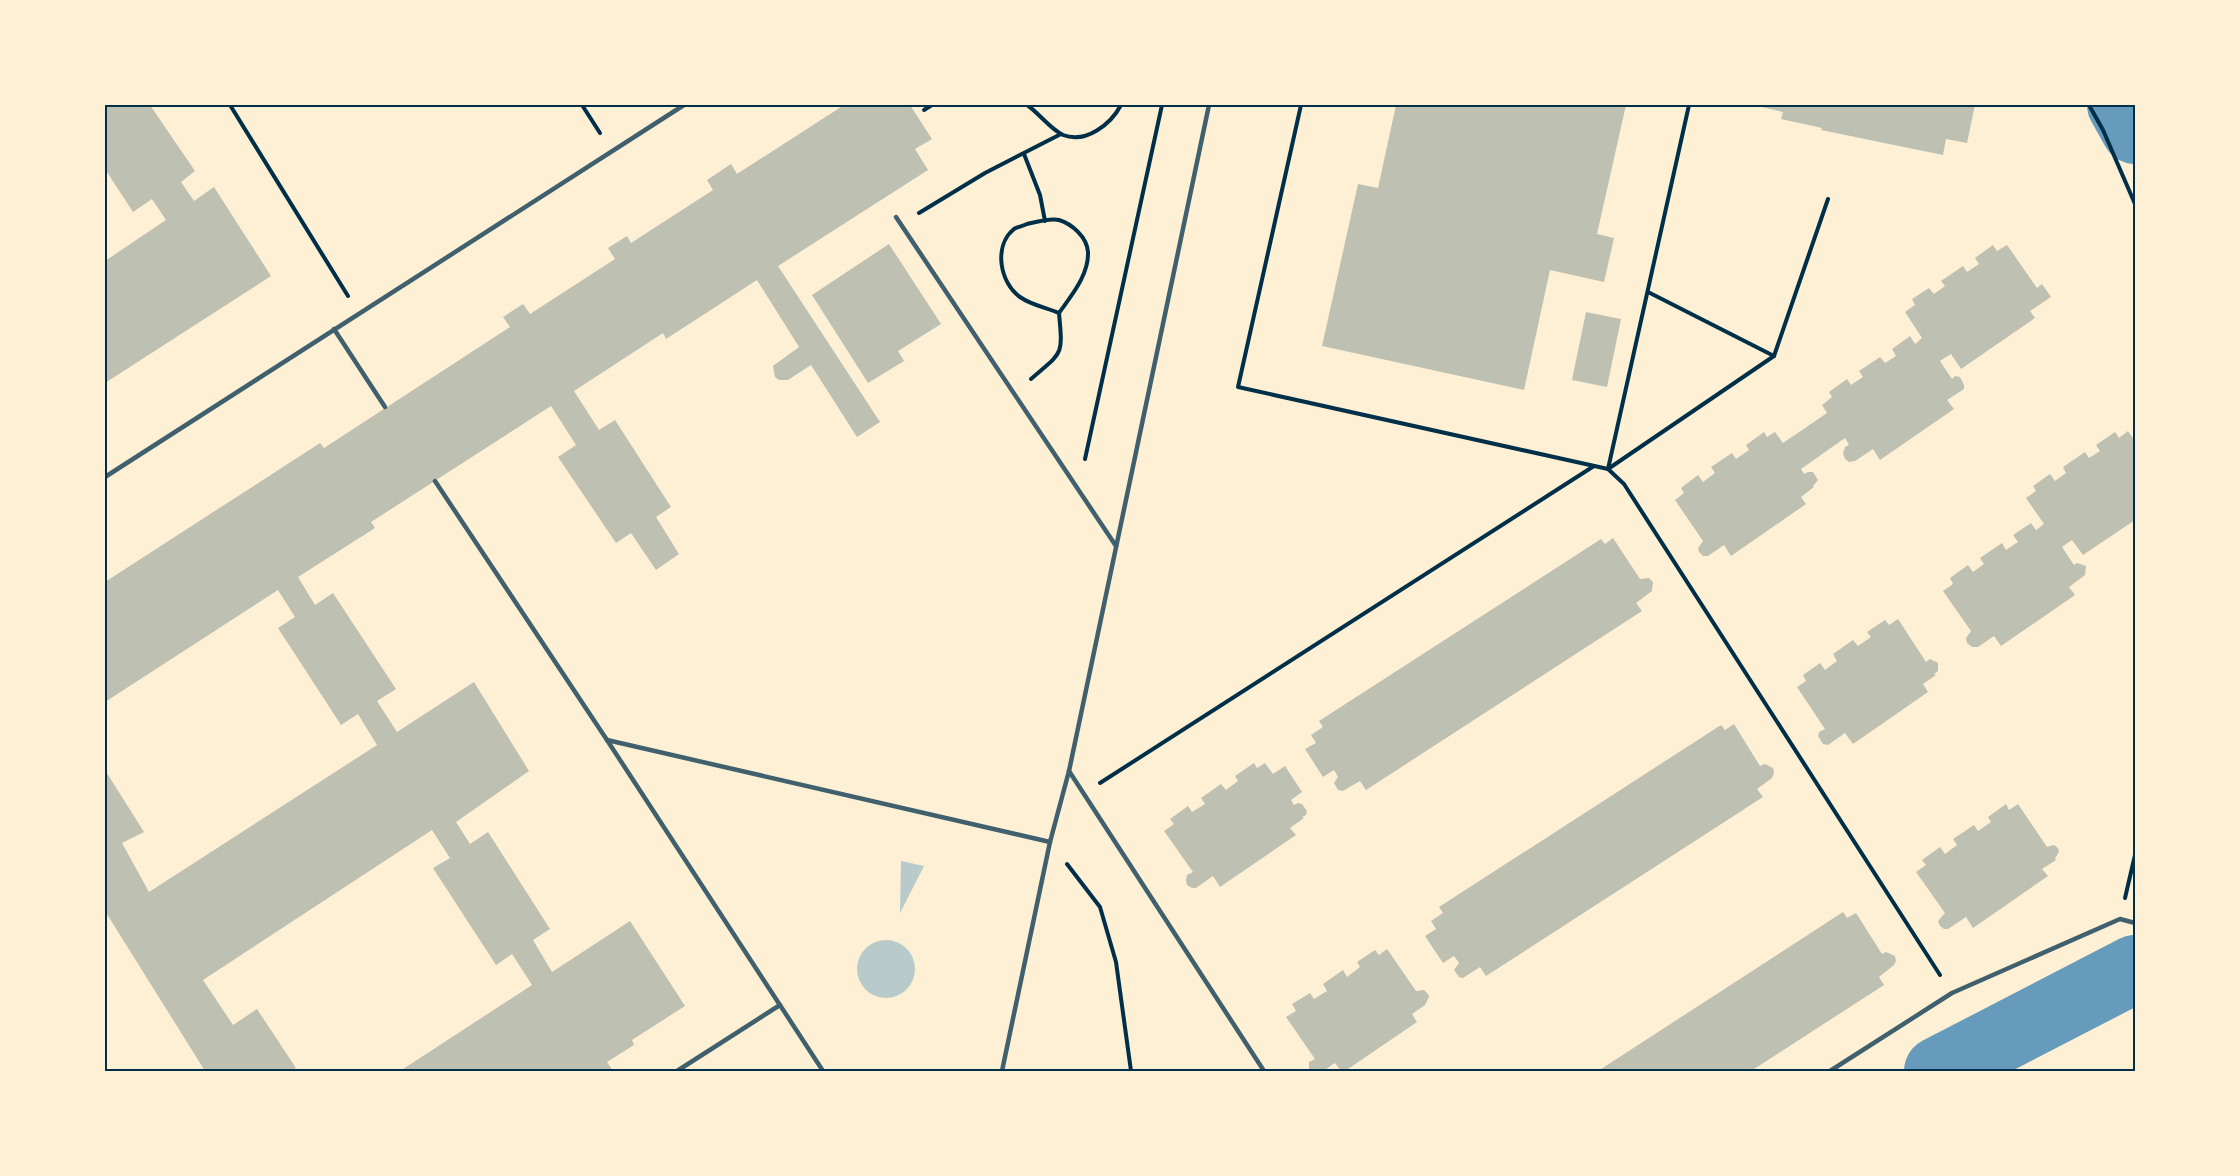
<svg xmlns="http://www.w3.org/2000/svg" width="2240" height="1176" font-family="'Noto Sans',sans-serif">
<style>
.green{fill:#b9caca}
.lines{fill:none;stroke-linecap:round;stroke-linejoin:round}
.river{stroke:#669bbc;stroke-width:68}
.building{fill:#bec0b2}
.path{stroke:#003049;stroke-width:4}
.service{stroke:#3f606c;stroke-width:4.5}
.neatline{fill:none;stroke:#003049;stroke-width:2}
</style>
<rect width="100%" height="100%" fill="#fdf0d5"/>
<g class="green">
<path d="M901 861 924 866 900 913Z"/>
<circle cx="886" cy="969" r="29"/>
</g>
<g class="lines">
<g class="river">
<path d="M2121 105 2135 130"/>
<path d="M1938 1071 2135 969"/>
</g>
</g>
<g class="building">
<path d="M105 105H150L195 171 181 182 194 201 214 187 271 276 105 383V261L166 220 152 199 133 212 105 169Z"/>
<path d="M844 105H910L932 139 915 149 928 170 778 266 880 422 857 437 811 365 788 380H779L775 377 773 366 799 347 757 280 666 339 663 333 574 391 599 430 615 420 671 507 656 517 679 554 656 570 631 533 616 543 558 457 576 445 551 406 371 522 375 528 298 577 315 605 333 593 396 689 377 701 397 732 474 682 529 771 456 822 470 844 488 832 550 929 533 940 552 972 630 921 685 1006 632 1040 634 1045 607 1062 613 1071H400L532 985 512 954 496 965 433 868 450 858 432 830 203 980 233 1025 257 1009 296 1068 291 1071H205L105 911V770L144 832 122 843 149 892 377 745 358 714 341 725 278 628 295 617 278 590 105 702V582L320 443 324 448 510 327 503 317 523 304 530 314 615 259 608 248 627 236 631 243 713 190 707 180 731 164 737 174Z"/>
<path d="M1396 105H1626L1597 234 1614 238 1604 282 1550 270 1524 390 1322 346 1358 184 1378 188Z"/>
<path d="M1753 105H1975L1967 143 1946 139 1943 155 1821 130 1822 128 1781 119 1783 112Z"/>
<path d="M889 244 941 324 898 351 904 361 868 383 812 295Z"/>
<path d="M1993 245 1997 251 2007 245 2037 288 2042 284 2051 297 2030 311 2035 318 1961 369 1951 354 1940 361 1952 379 1955 376 1960 377 1964 385V389L1947 400 1954 409 1880 460 1873 449 1855 461 1849 462 1845 459 1843 453 1845 447 1849 445 1845 438 1801 469 1804 474 1808 472H1813L1818 480 1813 486 1814 487 1801 497 1806 504 1731 556 1724 545 1708 556H1703L1699 552 1698 548 1703 541 1675 500 1684 493 1681 488 1698 475 1703 482 1715 473 1711 467 1732 453 1736 459 1749 450 1746 445 1764 432 1767 437 1775 432 1783 443 1827 413 1822 405 1832 397 1829 392 1847 379 1851 385 1863 377 1859 371 1880 357 1885 363 1896 356 1892 349 1910 336 1915 344 1922 338 1905 312 1915 305 1912 299 1929 288 1934 294 1945 286 1941 281 1963 266 1967 272 1979 264 1975 258Z"/>
<path d="M1586 312 1621 319 1607 387 1572 380Z"/>
<path d="M2128 431 2135 441V520L2083 555 2072 540 2062 547 2074 565 2077 563 2086 566 2085 575 2069 587 2075 595 2001 646 1994 636 1978 647H1972L1967 643 1966 638 1971 631 1943 591 1953 584 1950 578 1968 565 1973 572 1984 564 1980 558 2002 543 2006 550 2018 542 2013 535 2031 523 2036 530 2044 524 2026 498 2036 491 2033 486 2050 474 2055 481 2066 473 2063 467 2085 452 2089 458 2100 451 2096 445 2115 432 2119 438Z"/>
<path d="M1613 538 1640 579 1649 578 1653 582 1652 591 1636 603 1642 611 1366 790 1360 781 1343 791 1338 790 1334 783 1338 777 1334 770 1323 777 1305 749 1316 743 1311 735 1323 727 1319 721 1601 539 1605 544Z"/>
<path d="M1898 619 1926 662 1930 659 1938 663V671L1934 674 1936 675 1923 684 1928 692 1853 744 1845 733 1828 745 1823 744 1818 736 1819 732 1825 729 1797 687 1806 681 1803 675 1820 663 1825 670 1837 661 1833 654 1853 640 1858 646 1871 637 1867 632 1885 620 1889 625Z"/>
<path d="M1734 724 1760 766 1765 764 1773 768 1774 773 1772 778 1757 789 1763 797 1486 976 1480 967 1463 978 1459 977 1454 970 1459 963 1454 956 1443 963 1425 936 1436 929 1431 921 1443 913 1439 907 1721 725 1725 730Z"/>
<path d="M1254 763 1257 768 1265 763 1273 774 1285 766 1302 792 1291 800 1294 805 1298 803 1302 804 1307 811 1306 815 1302 817 1304 818 1290 828 1296 835 1220 887 1213 876 1196 888H1192L1187 885 1186 880 1187 875 1193 872 1164 831 1174 824 1170 819 1188 806 1192 812 1205 804 1201 798 1221 784 1226 790 1238 781 1235 776Z"/>
<path d="M2006 804 2009 810 2018 804 2047 847 2054 845 2058 848 2059 852 2055 858 2056 860 2042 869 2048 876 1973 928 1966 917 1948 929H1944L1940 926 1938 921 1945 913 1916 872 1926 865 1922 860 1940 847 1945 854 1957 845 1953 839 1974 825 1978 831 1991 822 1988 817Z"/>
<path d="M1843 912 1847 918 1856 913 1882 954 1886 952 1895 956 1896 961 1894 965 1879 977 1884 985 1751 1071H1598Z"/>
<path d="M1387 949 1416 991 1424 990 1428 994 1429 997 1425 1005 1412 1014 1417 1022 1345 1071H1341L1335 1063 1323 1071H1309V1062L1315 1059 1286 1017 1296 1011 1292 1004 1310 993 1314 999 1327 991 1323 984 1343 970 1347 977 1360 967 1357 962 1375 950 1379 955Z"/>
</g>
<g class="lines">
<g class="path">
<path d="M230 105 348 296"/>
<path d="M582 105 600 133"/>
<path d="M1027 105C1039 113 1050 129 1063 135 1086 144 1111 124 1121 105"/>
<path d="M1301 105 1238 387 1608 469 1774 356 1648 292"/>
<path d="M1689 105 1608 469 1624 484 1940 975"/>
<path d="M2089 105 2103 130 2135 204"/>
<path d="M924 110 932 105"/>
<path d="M1024 154 1040 195 1045 221"/>
<path d="M919 213 985 173 1061 134"/>
<path d="M1774 356 1828 199"/>
<path d="M1031 379C1063 351 1063 357 1059 313 1071 296 1089 275 1088 252 1087 237 1072 224 1059 220 1050 218 1036 222 1027 224 1023 226 1017 227 1014 229 993 246 1000 283 1020 297 1031 305 1047 308 1059 313"/>
<path d="M1085 459 1162 105"/>
<path d="M1100 783 1594 466"/>
<path d="M1067 864 1100 907 1116 962 1131 1071"/>
<path d="M2125 898 2135 855"/>
</g>
<g class="service">
<path d="M896 217 1116 546"/>
<path d="M334 329 385 407"/>
<path d="M105 477 684 105"/>
<path d="M435 481 607 740 823 1071"/>
<path d="M607 740 1050 842"/>
<path d="M1069 771 1264 1071"/>
<path d="M677 1071 780 1005"/>
<path d="M1002 1071 1050 842 1069 771 1209 105"/>
<path d="M1830 1071 1952 993 2120 919 2135 923"/>
</g>
</g>
<rect width="2240" height="1176" fill="none" stroke="#fdf0d5" stroke-width="213"/>
<rect x="106" y="106" width="2028" height="964" class="neatline"/>
</svg>
